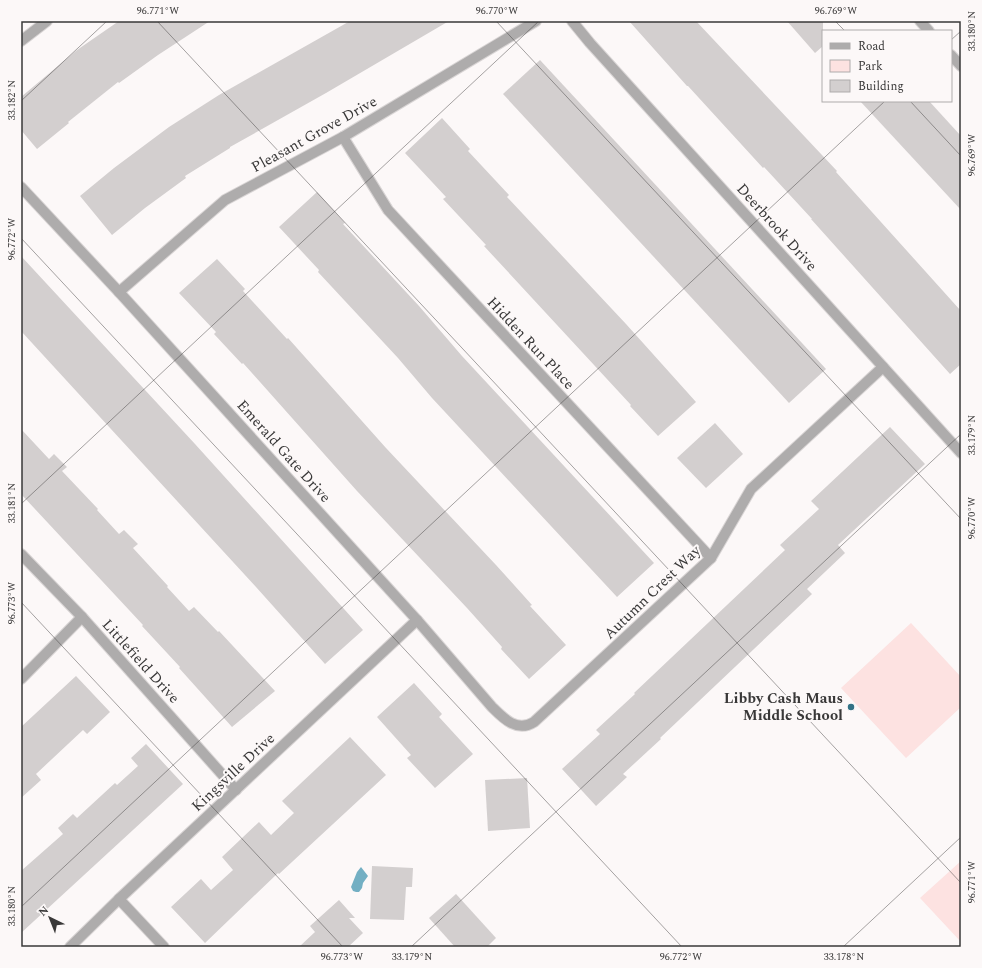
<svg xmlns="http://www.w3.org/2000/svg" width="982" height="968" font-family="Spectral,serif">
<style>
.green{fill:#fde2e1}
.water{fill:#73afc3}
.building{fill:#d3cfcf}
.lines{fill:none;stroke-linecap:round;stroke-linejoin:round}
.street-casing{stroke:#d9d5d5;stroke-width:12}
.street{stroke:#aeacac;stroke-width:10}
.ticks{fill:none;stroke:#393838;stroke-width:1;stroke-opacity:0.45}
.poi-dot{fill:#327286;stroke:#fcf8f8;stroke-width:1.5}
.labels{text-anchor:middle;stroke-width:4;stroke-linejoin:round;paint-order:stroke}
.street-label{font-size:15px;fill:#393838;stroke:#fcf8f8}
.poi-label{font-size:15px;font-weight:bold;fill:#393838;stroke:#fcf8f8;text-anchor:end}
.neatline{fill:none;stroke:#393838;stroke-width:1.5}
.ticks-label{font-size:10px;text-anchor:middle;fill:#393838}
</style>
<rect width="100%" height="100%" fill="#fcf8f8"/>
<g class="green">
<path d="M911 623 961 677V707L906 758 841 688Z"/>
<path d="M961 861V942L920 898Z"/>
</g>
<path class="water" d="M361 867 368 876 363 883 362 888 359 892H356L353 891 351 887 357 872Z"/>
<g class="building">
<path d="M119 21H210L158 55 119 83 118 82 68 122 69 123 37 149 21 130V97L77 50Z"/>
<path d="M350 21H449L326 93 230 147V148L185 176 186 178 145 208 112 235 80 196 114 168 169 127 219 95Z"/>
<path d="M629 21H696L837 171 836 172 961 311V364L950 374 811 219H812L764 167 763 168 688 86H687Z"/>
<path d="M787 21H823V46L815 53Z"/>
<path d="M540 60 826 369 789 403 503 94Z"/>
<path d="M860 101H929L961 136V210Z"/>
<path d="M442 118 470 149 468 151 509 195 507 197 626 324 696 402 658 436 630 406 631 405 484 246 486 245 443 199 446 197 405 153Z"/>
<path d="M317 192 345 223 343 224 419 306 462 356 654 563 617 597 432 398 398 358 318 272 319 270 279 227Z"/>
<path d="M21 256 195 444 363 630 325 664 256 587 21 331Z"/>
<path d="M217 259 245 289 243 291 287 339 288 338 386 448 496 565 532 605 530 606 566 645 529 679 501 649 502 647 467 608 357 491 243 363 242 364 214 334 216 332 179 293Z"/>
<path d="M715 423 743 454 706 488 677 458Z"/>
<path d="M890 427 925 464 838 545 845 553 807 589 812 594 660 738 661 739 623 774 627 777 596 806 562 769 600 734 596 730 635 694 634 693 785 550 780 545 819 509 811 501Z"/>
<path d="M21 429 49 459 54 454 67 467 62 471 98 509 97 510 119 534 124 530 138 544 133 548 168 586 167 587 189 611 194 607 218 632 219 631 275 691 232 727 179 668 180 667 142 626 143 625 21 494Z"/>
<path d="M76 676 110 712 87 734 83 730 36 774 41 780 21 798V727Z"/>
<path d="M414 683 442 714 439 717 473 754 435 788 407 758 411 755 377 717Z"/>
<path d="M350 737 386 775 279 874 278 873 205 943 171 907 201 879 211 890 233 870 222 857 259 822 271 835 294 813 282 801Z"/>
<path d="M146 744 183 784 21 933V871L63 834 58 828 73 814 77 818 115 783 117 785 138 766 131 758Z"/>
<path d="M527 778 530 828 488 831 485 780Z"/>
<path d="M372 866 413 868 412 887H406L404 920 370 919Z"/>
<path d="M456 894 496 938 487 947H455L429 918Z"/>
<path d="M339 900 355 918H349L363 933 348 947H299L315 932 310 926Z"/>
</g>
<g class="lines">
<defs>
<g id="street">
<path d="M572 21 590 43 961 453"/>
<path d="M920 21 929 31"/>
<path d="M21 41 47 21"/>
<path d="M951 55 961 66"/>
<path d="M343 137 388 210 711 558"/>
<path d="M21 187 119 292 417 620 492 707C503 718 517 733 534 722L711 558 751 489 883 367"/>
<path d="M119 292 225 200 343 137 536 21"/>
<path d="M21 554 82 617 236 790"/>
<path d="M21 679 82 617"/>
<path d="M119 899 164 947"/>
<path d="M70 947 119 899 417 620"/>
</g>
</defs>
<use href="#street" class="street-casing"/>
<use href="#street" class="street"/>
</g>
<path class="ticks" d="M157 21 961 883M496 21 961 519M835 21 845 31M951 40 961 31M21 101 107 21M910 101 961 156M21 238 682 947M21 504 539 21M21 602 343 947M21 907 885 101M411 947 961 434M843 947 961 837"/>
<circle class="poi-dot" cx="851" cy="707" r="4"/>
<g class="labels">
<g class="street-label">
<text transform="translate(314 134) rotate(-29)" y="5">Pleasant Grove Drive</text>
<text transform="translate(777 227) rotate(48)" y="5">Deerbrook Drive</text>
<text transform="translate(531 343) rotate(47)" y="5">Hidden Run Place</text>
<text transform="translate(284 451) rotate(48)" y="5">Emerald Gate Drive</text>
<text transform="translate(652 592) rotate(-44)" y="5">Autumn Crest Way</text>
<text transform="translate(141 661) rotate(48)" y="5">Littlefield Drive</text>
<text transform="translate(233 772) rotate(-43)" y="5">Kingsville Drive</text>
</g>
<g class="poi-label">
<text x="843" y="703">Libby Cash Maus<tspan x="843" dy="17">Middle School</tspan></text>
</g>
</g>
<rect width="982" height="968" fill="none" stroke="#fcf8f8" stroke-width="44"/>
<rect x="822" y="30" width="130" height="72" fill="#fcf8f8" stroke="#aeabab"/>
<rect x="830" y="43" width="20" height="6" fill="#aeacac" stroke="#aeabab"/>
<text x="858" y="50" font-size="12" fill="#393838">Road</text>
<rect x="830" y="60" width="20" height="12" fill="#fde2e1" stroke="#aeabab"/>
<text x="858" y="70" font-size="12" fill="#393838">Park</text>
<rect x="830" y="80" width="20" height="12" fill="#d3cfcf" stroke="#aeabab"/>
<text x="858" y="90" font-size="12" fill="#393838">Building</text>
<g transform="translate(50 918) rotate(317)" stroke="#fcf8f8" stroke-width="3" paint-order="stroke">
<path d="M0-3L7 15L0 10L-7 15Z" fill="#393838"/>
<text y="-6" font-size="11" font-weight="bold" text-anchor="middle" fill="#393838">N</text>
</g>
<rect x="22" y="22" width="938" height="924" class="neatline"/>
<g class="ticks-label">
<text x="158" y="14">96.771°W</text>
<text x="497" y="14">96.770°W</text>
<text x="836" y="14">96.769°W</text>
<text transform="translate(971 31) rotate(-90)" y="4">33.180°N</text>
<text transform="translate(11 100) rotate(-90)" y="4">33.182°N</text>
<text transform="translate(971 155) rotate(-90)" y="4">96.769°W</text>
<text transform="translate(11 239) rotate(-90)" y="4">96.772°W</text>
<text transform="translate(971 435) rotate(-90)" y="4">33.179°N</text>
<text transform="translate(11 503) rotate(-90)" y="4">33.181°N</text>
<text transform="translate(971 518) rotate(-90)" y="4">96.770°W</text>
<text transform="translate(11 603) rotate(-90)" y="4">96.773°W</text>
<text transform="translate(971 882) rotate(-90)" y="4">96.771°W</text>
<text transform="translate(11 906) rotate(-90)" y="4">33.180°N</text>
<text x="342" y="960">96.773°W</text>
<text x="412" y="960">33.179°N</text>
<text x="681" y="960">96.772°W</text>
<text x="844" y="960">33.178°N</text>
</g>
</svg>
